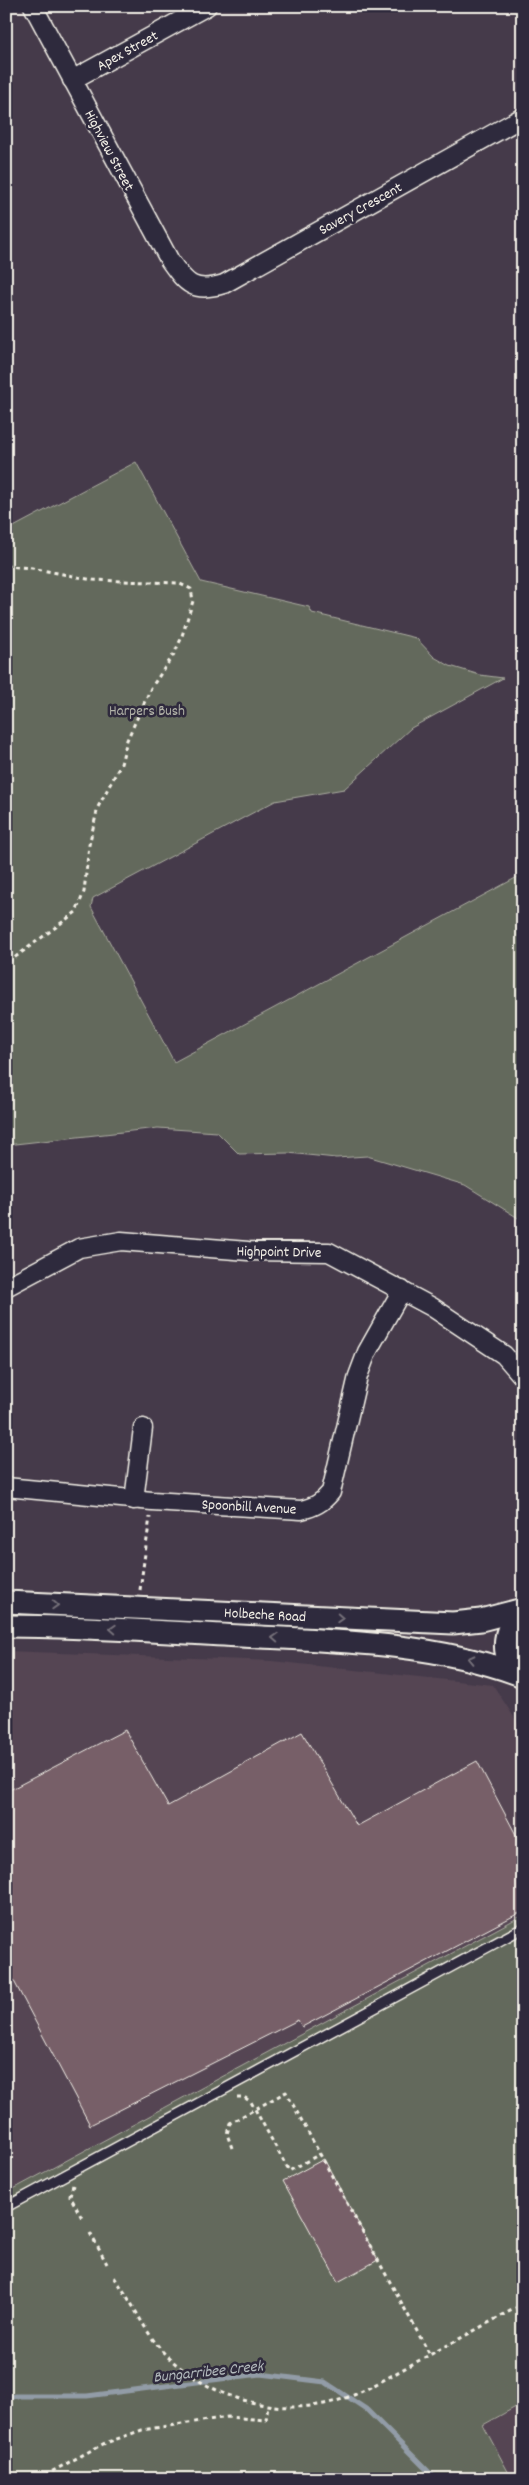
<svg xmlns="http://www.w3.org/2000/svg" width="529" height="2485" font-family="Dekko,sans-serif">
<style>
.built{fill:#544553}
.green{fill:#63695b;stroke:#acada2}
.lines{fill:none;stroke-linecap:round;stroke-linejoin:round}
.stream{stroke:#929ca7;stroke-width:5}
.building{fill:#775e68;stroke:#f4f1e8}
.service-casing{stroke:#f4f1e8;stroke-width:12}
.minor-casing{stroke:#f4f1e8;stroke-width:21}
.tertiary-casing{stroke:#f4f1e8;stroke-width:25}
.path{stroke:#f4f1e8;stroke-width:3;stroke-dasharray:4 4;stroke-linecap:butt}
.service{stroke:#2f2a3d;stroke-width:9}
.minor{stroke:#2f2a3d;stroke-width:18}
.tertiary{stroke:#2f2a3d;stroke-width:21}
.oneway{stroke:#747079}
.labels{text-anchor:middle;stroke-width:5;stroke-linejoin:round;paint-order:stroke}
.street-label{font-size:15px;fill:#f4f1e8;stroke:#2f2a3d}
.park-label{font-size:15px;fill:#b3b4a9;stroke:#2f2a3d}
.water-label{font-size:16px;font-style:italic;fill:#b2b9bc;stroke:#2f2a3d}
</style>
<rect width="100%" height="100%" fill="#453a4a"/>
<filter id="ink" filterUnits="userSpaceOnUse"><feTurbulence type="fractalNoise" baseFrequency=".02" numOctaves="2"/><feDisplacementMap in="SourceGraphic" scale="10" xChannelSelector="R" yChannelSelector="G"/><feConvolveMatrix kernelMatrix="1 2 1 2 8 2 1 2 1" color-interpolation-filters="sRGB"/></filter>
<g filter="url(#ink)">
<g class="built">
<path d="M6 1651 272 1661 493 1685 523 1731V1915L6 2193Z"/>
<path d="M523 2403V2479H512L482 2425Z"/>
</g>
<g class="green">
<path d="M136 462 201 582 309 607 312 613 416 638 434 657 450 666 480 675 503 678 411 728 344 789 275 801 93 898 91 907 174 1062 523 874V1221L465 1185 367 1156 336 1158 288 1153 239 1154 217 1132 158 1128 6 1145V531Z"/>
<path d="M523 1915V2403L483 2425 512 2479H6V2193Z"/>
</g>
<g class="lines">
<path class="stream" d="M6 2398 16 2396H87L260 2374 325 2382 366 2409 436 2479"/>
</g>
<g class="building">
<path d="M125 1730 168 1806 302 1732 357 1826 477 1761 523 1848V1911L302 2027 298 2020 90 2125 6 1966V1792Z"/>
<path d="M324 2159 378 2260 338 2282 283 2181Z"/>
</g>
<g class="lines">
<defs>
<path id="service" d="M6 2207 523 1928"/>
<g id="minor">
<path d="M33 6 170 261C187 285 194 293 224 284L523 117"/>
<path d="M72 80 207 6"/>
<path d="M6 1287 79 1248 121 1241 248 1251 329 1252 432 1307 504 1355 523 1377"/>
<path d="M6 1487 152 1501 301 1510C314 1507 322 1503 331 1492L358 1376 367 1352 402 1290"/>
<path d="M134 1500 143 1428"/>
</g>
<g id="tertiary">
<path d="M6 1602 453 1623 481 1620 523 1609"/>
<path d="M6 1626C85 1626 163 1632 241 1636 335 1641 429 1642 518 1674"/>
<path d="M523 1677C499 1662 500 1627 523 1611"/>
</g>
</defs>
<use href="#service" class="service-casing"/>
<use href="#minor" class="minor-casing"/>
<use href="#tertiary" class="tertiary-casing"/>
<g class="path">
<path d="M520 535 523 533"/>
<path d="M6 566 32 568 93 580 178 583 191 589 193 601 181 639 174 654 151 688 127 740 121 764 98 807 89 845 84 892 76 912 68 918 6 964"/>
<path d="M140 1590 150 1517"/>
<path d="M237 2097H244L251 2102 289 2171 320 2154"/>
<path d="M232 2148 227 2134 230 2123 286 2092 430 2355"/>
<path d="M73 2185 70 2196 83 2220"/>
<path d="M90 2233 107 2264"/>
<path d="M114 2277C133 2302 143 2330 164 2353 213 2403 291 2422 356 2394 378 2384 399 2371 420 2360 454 2342 488 2323 523 2304"/>
<path d="M38 2479 103 2444 142 2430 228 2417 266 2420 268 2405"/>
</g>
<use href="#service" class="service"/>
<use href="#minor" class="minor"/>
<use href="#tertiary" class="tertiary"/>
</g>
<defs><path id="oneway-chevron" d="M-2-3.5L2.5 0L-2 3.5" fill="none" stroke-width="1.6" stroke-linecap="round" stroke-linejoin="round" transform="scale(1.25)"/></defs>
<g class="oneway">
<use href="#oneway-chevron" transform="translate(55 1605) rotate(3)"/>
<use href="#oneway-chevron" transform="translate(340 1618) rotate(3)"/>
<use href="#oneway-chevron" transform="translate(113 1629) rotate(-177)"/>
<use href="#oneway-chevron" transform="translate(275 1638) rotate(-177)"/>
<use href="#oneway-chevron" transform="translate(471 1659) rotate(-167)"/>
</g>
</g>
<g class="labels">
<g class="street-label">
<text transform="translate(127 50) rotate(-29)" y="5">Apex Street</text>
<text transform="translate(110 150) rotate(62)" y="5">Highview Street</text>
<text transform="translate(360 208) rotate(-29)" y="5">Savery Crescent</text>
<text transform="translate(279 1251) rotate(1)" y="5">Highpoint Drive</text>
<text transform="translate(249 1506) rotate(3)" y="5">Spoonbill Avenue</text>
<text transform="translate(265 1614) rotate(3)" y="5">Holbeche Road</text>
</g>
<g class="park-label">
<text x="147" y="715">Harpers Bush</text>
</g>
<g class="water-label">
<text transform="translate(208 2370) rotate(-6)" y="6">Bungarribee Creek</text>
</g>
</g>
<rect width="529" height="2485" fill="none" stroke="#2f2a3d" stroke-width="25"/>
<rect x="12" y="12" width="504" height="2460" fill="none" stroke="#f4f1e8" stroke-width="2" filter="url(#ink)"/>
</svg>
